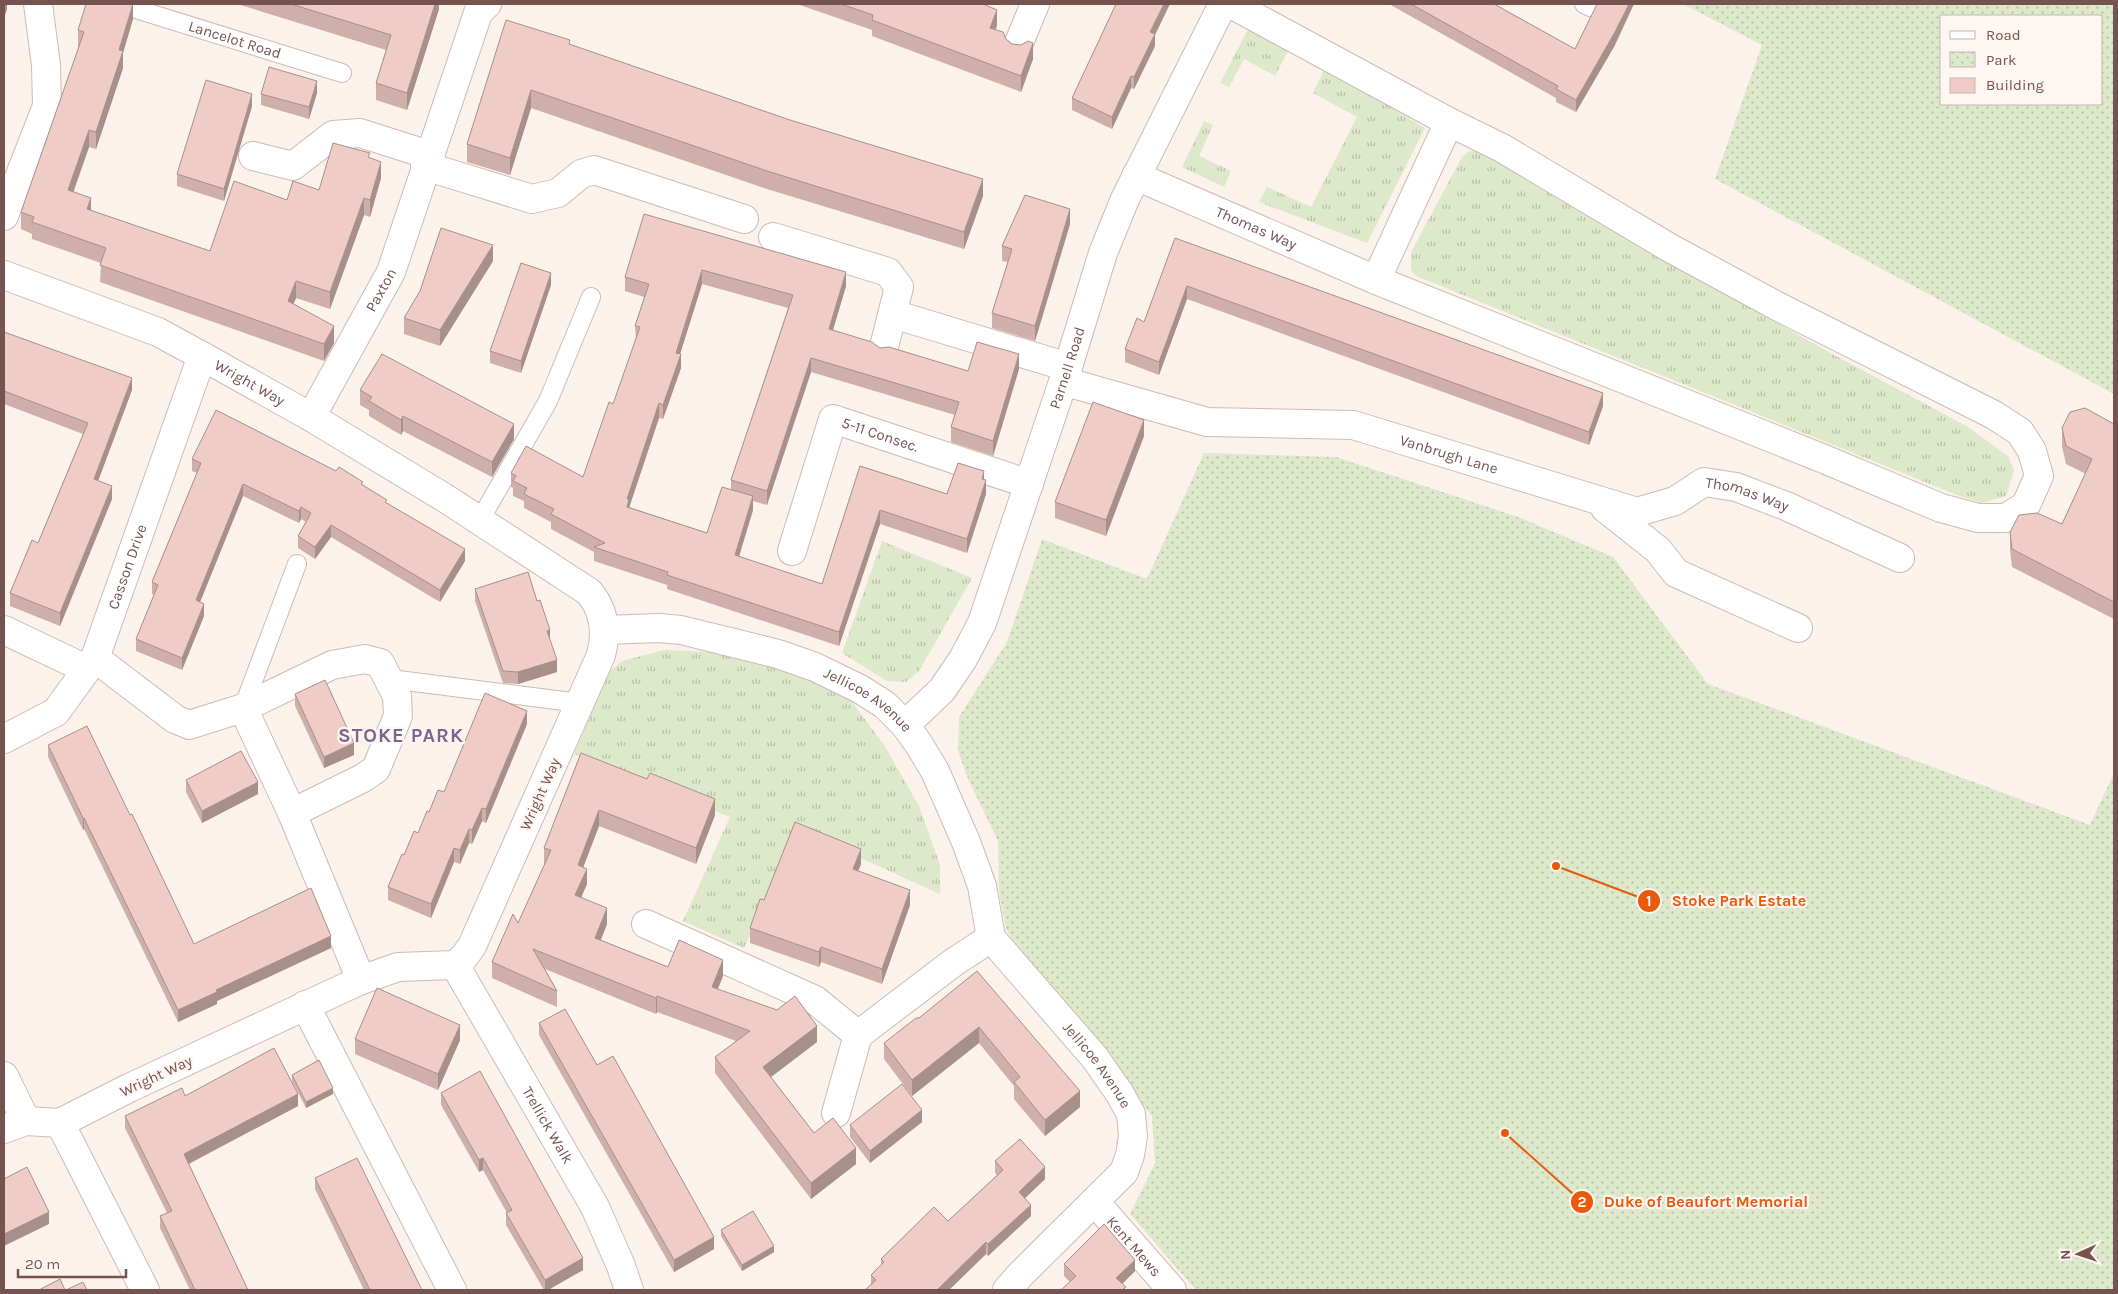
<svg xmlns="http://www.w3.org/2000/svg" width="2118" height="1294" font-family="Karla,sans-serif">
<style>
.grass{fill:url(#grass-tufts)}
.park{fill:url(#park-dots);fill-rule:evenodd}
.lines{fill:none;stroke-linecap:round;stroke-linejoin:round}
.lane-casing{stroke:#cfbab3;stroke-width:20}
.street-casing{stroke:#cfbab3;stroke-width:30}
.lane{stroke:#fff;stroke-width:18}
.street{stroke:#fff;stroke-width:28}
.wall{fill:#ceafa9;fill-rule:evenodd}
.shaded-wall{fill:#a78f8a}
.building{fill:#efccc5;stroke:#a78f8a}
.labels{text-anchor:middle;stroke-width:4.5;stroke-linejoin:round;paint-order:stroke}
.street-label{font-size:15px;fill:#75544f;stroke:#fef6f2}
.district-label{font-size:20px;font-weight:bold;letter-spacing:1px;fill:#7a6791;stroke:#fef6f2}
.leader{fill:none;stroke:#e8590c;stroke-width:2}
.callout-dot{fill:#e8590c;stroke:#fef6f2;stroke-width:2}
.mark-label{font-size:15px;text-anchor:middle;font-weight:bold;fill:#fff}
.callout-label{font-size:16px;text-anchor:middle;font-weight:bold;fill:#e8590c;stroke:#fef6f2;stroke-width:4.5;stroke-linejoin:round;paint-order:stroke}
</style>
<defs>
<pattern id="grass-tufts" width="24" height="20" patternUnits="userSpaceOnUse" patternTransform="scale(1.25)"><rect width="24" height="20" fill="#dde9ca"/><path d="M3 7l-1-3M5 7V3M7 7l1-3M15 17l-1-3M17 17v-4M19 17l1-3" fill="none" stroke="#b8bfa6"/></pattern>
<pattern id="park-dots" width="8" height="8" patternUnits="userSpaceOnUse" patternTransform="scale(1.25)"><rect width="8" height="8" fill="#dde9ca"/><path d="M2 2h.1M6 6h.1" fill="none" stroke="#b8bfa6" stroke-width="1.8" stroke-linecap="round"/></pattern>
</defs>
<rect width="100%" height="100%" fill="#fbf2eb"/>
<g class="grass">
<path d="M1248 29 1289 49 1275 76 1244 59 1229 87 1220 83Z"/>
<path d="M1325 68 1425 128 1367 243 1259 202 1267 187 1311 207 1357 117 1313 93Z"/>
<path d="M1204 121 1213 125 1199 156 1231 171 1224 187 1182 167Z"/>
<path d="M1478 150 1823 349 1968 427 2008 456 2014 471 2006 496 1982 503 1957 495 1416 276 1411 270V252L1462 157 1470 151Z"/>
<path d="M882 541 972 578 919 671 906 682 887 681 842 653Z"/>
<path d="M664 650 711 652 799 672 852 702 884 745 919 806 940 865V894L794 828 760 913 744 948 683 921 730 817 574 754 609 672 622 661Z"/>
</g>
<g class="park">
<path d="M1683 4H2114V394L1715 179 1762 45ZM1942 16H2102V104H1942Z"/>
<path d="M1204 453 1336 457 1518 517 1613 557 1708 684 2090 825 2114 773V1290H1196L1130 1214 1155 1163 1152 1116 1029 970 1006 929 999 892 998 841 968 779 958 751 959 717 1007 642 1042 539 1147 579Z"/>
</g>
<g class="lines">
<defs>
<g id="lane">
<path d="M1584 4 1590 7"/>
<path id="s1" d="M126 6 342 73"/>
<path d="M480 520 548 401 591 297"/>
<path d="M390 679 580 703"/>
<path d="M243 708 297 564"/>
</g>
<g id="street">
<path d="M1018 45 1035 4"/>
<path d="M253 156 293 166 333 135 360 133 429 155"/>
<path d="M425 166 532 199 558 193 581 174 594 170 744 219"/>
<path id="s2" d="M1136 176 1376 280 1824 459 1941 508 1978 518H2006L2026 505 2039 476 2032 451 2020 432 1994 415 1777 306 1670 248 1502 148 1449 122 1231 4"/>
<path d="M4 216 47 106 46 65 38 4"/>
<path d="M773 237 888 272 899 287 884 347"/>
<path id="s3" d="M4 275 158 332 202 356 311 417 445 498 589 592C605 611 607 632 601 655L472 946 464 957 455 965 398 967 361 980 129 1088 60 1123 26 1121 4 1129"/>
<path d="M1376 280 1449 122"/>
<path d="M893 314 1068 367"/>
<path id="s4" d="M1063 381 1207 422 1353 425 1637 512 1675 501 1704 482 1736 487 1786 506 1900 558"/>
<path id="s5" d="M311 417 391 272 478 13 487 4"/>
<path d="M1605 508 1658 550 1676 573 1798 628"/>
<path id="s6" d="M792 551 833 419 1029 484"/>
<path d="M4 630 86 669"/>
<path id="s7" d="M604 630 659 628 681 630 778 654 815 667 860 689 885 705 905 725 918 743 935 771 966 842 982 886 991 938 1095 1058 1120 1094 1131 1114 1133 1136 1130 1155 1124 1172 1021 1274 1007 1290"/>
<path d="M95 658 175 719 189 725 243 708 332 665 365 659 380 663 397 696 398 716 376 769 363 778 292 813"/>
<path d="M243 708 292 813 361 980"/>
<path id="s8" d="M905 725 942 690 963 659 982 623 1068 367 1103 253 1125 199 1223 4"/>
<path id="s9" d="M4 739 56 712 95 658 202 356"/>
<path d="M646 924 815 1000 858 1035"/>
<path id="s10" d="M455 965 595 1207 621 1266 629 1290"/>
<path d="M305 1005 452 1290"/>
<path d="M4 1076 26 1121"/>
<path d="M836 1113 858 1035 954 962 991 938"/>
<path d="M60 1123 145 1290"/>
<path id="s11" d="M1095 1202 1172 1290"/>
</g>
</defs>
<use href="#lane" class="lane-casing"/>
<use href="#street" class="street-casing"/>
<use href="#lane" class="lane"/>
<use href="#street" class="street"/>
</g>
<g class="wall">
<path d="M237 4H439V9L407 110 376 100V83L386 50Z"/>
<path d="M797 4H983L997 25 996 30 1006 39 1033 59 1021 92 872 36V30Z"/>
<path d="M1389 4H1494L1575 49 1615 45 1576 112 1556 102V98Z"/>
<path d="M133 19 123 53V68L96 149 89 147 74 191 91 211 210 251 287 200 319 190 370 158 381 178 370 217 364 215 330 309 296 298 293 304 334 343 324 361 100 282 101 263 32 239V234L21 229V212L79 47H78V30Z"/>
<path d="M1155 35V46L1134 89 1131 88 1112 129 1072 110V98Z"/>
<path d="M570 45 983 196 964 249 767 189 531 108 510 175 467 162V144Z"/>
<path d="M317 93 309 119 261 105V94Z"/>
<path d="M252 106 224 201 177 186V174Z"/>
<path d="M644 214 846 286 833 330 880 348 968 371 1019 369 993 456 951 442V427L955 415 811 372 767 505 753 501V510L739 557 822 584 860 466 947 494 984 480 986 494 967 553 880 524 839 646 667 589V585L594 561V552L551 529V522L524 508V501L513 496V488L511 487V473L583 477 613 404 636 340 635 326 644 297 625 291V277ZM702 284 788 308 731 480V490L707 533 629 507 659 418 663 419 681 368 680 354Z"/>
<path d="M1070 224 1035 341 992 328V313L1008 262 1002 261V246Z"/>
<path d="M1175 238 1603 406 1589 445 1187 299 1159 375 1125 362V349L1144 322Z"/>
<path d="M493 261 440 346 404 334V318Z"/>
<path d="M551 285 521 373 490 363V351Z"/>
<path d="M4 332 132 390 98 481 112 499 60 626 10 606V593L38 543 83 434 4 404Z"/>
<path d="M360 390 514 439 492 477 403 431 401 435 369 416V410L360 405Z"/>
<path d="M2114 424V619L2012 567 2010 550V532L2062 524 2086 474 2066 464 2062 446V428Z"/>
<path d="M1144 436 1106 536 1055 518V502Z"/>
<path d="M192 459 363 485 465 561 440 602 331 537 315 559 298 548V536L306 522 301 519 299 523 243 496 200 602 204 616 182 670 136 651V639L154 595 152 594V582L197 473 192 471Z"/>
<path d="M475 589 550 641 557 672 518 684 503 683 475 601Z"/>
<path d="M295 694 354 755 324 768 295 706Z"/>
<path d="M527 724 486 823 482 821 472 844 469 843 460 864 454 862 431 918 388 900V887L404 855 418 833 429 812 444 792Z"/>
<path d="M48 745 130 815 194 944 331 948 217 1001V1004L178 1022 84 829 83 830 48 757Z"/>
<path d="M581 753 715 815 696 864 599 826 583 867 587 884 581 898 607 924 601 940 668 967 723 976 718 989 817 1042 771 1077 814 1133 856 1164 811 1199 715 1073V1057L736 1041 657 1012 656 1014 545 969 557 991V1007L492 978V962L518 923 545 864H544V848Z"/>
<path d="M186 780 258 794 202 823 186 792Z"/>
<path d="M861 864 858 871 910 905 882 984 821 962 819 967 750 943V928L764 900Z"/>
<path d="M977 971 1080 1107 1045 1136 1014 1099V1086L979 1043 912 1096 884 1059V1043L919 1018Z"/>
<path d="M539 1023 597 1065 714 1249 674 1272 539 1035Z"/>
<path d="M355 1039 460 1040 438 1090 355 1054Z"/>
<path d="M292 1075 333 1094 306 1108 292 1081Z"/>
<path d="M441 1093 583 1270 548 1290H544L506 1225V1213H507L483 1170 479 1172 441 1105Z"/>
<path d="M185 1096 298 1106 189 1164 248 1290H190L160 1228V1216L167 1213 125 1128V1116Z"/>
<path d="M922 1122 870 1163 850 1137V1125Z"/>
<path d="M995 1161 1045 1179 1025 1198 1031 1216 988 1256 986 1254 949 1290H865L871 1284V1275L881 1265V1259L948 1221 997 1175 995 1173Z"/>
<path d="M315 1178 422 1290H364L315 1189Z"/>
<path d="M721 1230 774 1252 742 1271 721 1236Z"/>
<path d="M1064 1264 1135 1271 1122 1284 1126 1290 1070 1282 1064 1276Z"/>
</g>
<g class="shaded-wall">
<path d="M4 4H7V9L4 19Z"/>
<path d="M133 4V19L123 53V68L96 149V132L119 50Z"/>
<path d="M435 4H439V9L407 110V93Z"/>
<path d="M1164 4H1170L1155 35V46L1134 89V77L1150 32Z"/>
<path d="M1629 4H1634L1615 45 1576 112V100Z"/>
<path d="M997 10V25L990 43V28Z"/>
<path d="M1033 43V59L1021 92V76Z"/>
<path d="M1131 76V88L1112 129V117Z"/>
<path d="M317 81V93L309 119V107Z"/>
<path d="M531 90V108L510 175V158Z"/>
<path d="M252 94V106L224 201V189Z"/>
<path d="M89 130V147L68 206V190Z"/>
<path d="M381 162V178L370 217V200Z"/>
<path d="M983 179V196L964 249V232Z"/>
<path d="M91 198V214L87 209Z"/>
<path d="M364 198V215L330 309V292Z"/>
<path d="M1070 209V224L1035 341V326Z"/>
<path d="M493 245V261L440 346V330Z"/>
<path d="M702 270V284L676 367V353Z"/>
<path d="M846 272V286L829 343V329Z"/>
<path d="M551 273V285L521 373V361Z"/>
<path d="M296 281V298L288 318V301Z"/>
<path d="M1187 286V299L1159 375V362Z"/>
<path d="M334 326V343L324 361V344Z"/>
<path d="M681 354V368L663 419V405Z"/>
<path d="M1019 354V369L993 456V441Z"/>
<path d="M811 358V372L767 505V491Z"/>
<path d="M132 378V390L94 492V479Z"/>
<path d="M1603 393V406L1589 445V432Z"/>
<path d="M659 403V418L629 508 627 521V499Z"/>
<path d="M403 416V431L401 435V420Z"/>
<path d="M1144 420V436L1106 536V520Z"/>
<path d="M514 424V439L492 477V462Z"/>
<path d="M984 471V485L986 480V494L967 553V539Z"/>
<path d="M243 484V496L196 612V600Z"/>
<path d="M112 486V499L60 626V613Z"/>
<path d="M753 496V510L735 569V555Z"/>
<path d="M301 507V519L299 523V511Z"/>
<path d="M880 510V524L839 646V632Z"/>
<path d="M331 525V537L315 559V547Z"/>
<path d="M465 549V561L440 602V590Z"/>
<path d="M204 604V616L182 670V658Z"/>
<path d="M550 630V642L547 631Z"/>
<path d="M557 660V672L518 684V672Z"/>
<path d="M527 711V724L486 823V809Z"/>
<path d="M354 743V755L324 768V757Z"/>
<path d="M258 782V794L202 823V811Z"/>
<path d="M715 799V815L696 864V848Z"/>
<path d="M482 808V821L472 844V830Z"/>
<path d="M599 810V826L578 881V865Z"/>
<path d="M83 818H84V829L83 830Z"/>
<path d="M469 829V843L460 864V850Z"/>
<path d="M454 848V862L431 918V904Z"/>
<path d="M861 849V864L853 884V869Z"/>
<path d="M587 869V884L575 911V895Z"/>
<path d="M910 890V905L882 984V969Z"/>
<path d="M607 908V924L595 954V938Z"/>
<path d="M331 936V948L217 1001V1004L178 1022V1010L216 990Z"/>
<path d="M821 947V962L819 967V952Z"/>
<path d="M723 960V976L712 1002V987Z"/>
<path d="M657 996V1012L656 1014V998Z"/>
<path d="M460 1025V1040L438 1090V1074Z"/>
<path d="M817 1026V1042L763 1083V1067Z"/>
<path d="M979 1027V1043L912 1096V1080Z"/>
<path d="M333 1088V1094L306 1108V1102Z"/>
<path d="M1080 1091V1107L1045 1136V1120Z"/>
<path d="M298 1094V1106L184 1166V1154Z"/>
<path d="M922 1110V1122L870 1163V1151Z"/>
<path d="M856 1148V1164L811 1199V1183Z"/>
<path d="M483 1158V1170L479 1172V1160Z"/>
<path d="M1045 1167V1179L1019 1204V1192Z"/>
<path d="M1031 1205V1216L988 1256V1244Z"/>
<path d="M49 1212V1224L4 1246V1234Z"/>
<path d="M714 1237V1249L674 1272V1260Z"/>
<path d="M986 1242V1254L949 1290H937Z"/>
<path d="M774 1246V1252L742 1271V1265Z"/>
<path d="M583 1258V1270L548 1290H545V1280Z"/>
<path d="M1135 1260V1271L1116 1290V1278Z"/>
</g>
<g class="building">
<path d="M86 4H133L119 50 123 51 96 132 89 130 68 190 91 198 87 209 210 251 234 181 287 200 293 181 319 190 333 143 370 153 368 157 381 162 370 200 364 198 330 292 296 281 288 301 334 326 324 344 100 265 106 248 32 222 34 217 21 212 84 32 78 30Z"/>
<path d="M291 4H435L407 93 376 83 391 35Z"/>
<path d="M841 4H983L997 10 990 28 1003 32 1006 39 1012 44 1021 45 1028 41 1033 43 1021 76 872 20 873 15Z"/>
<path d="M1116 4H1164L1150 32 1155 34 1134 77 1131 76 1112 117 1072 98Z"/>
<path d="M1411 4H1494L1575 49 1597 4H1629L1615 32 1576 100 1556 89 1558 86Z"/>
<path d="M506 20 570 40 569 44 790 120 983 179 964 232 767 171 531 90 510 158 467 144Z"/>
<path d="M269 67 317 81 309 107 261 94Z"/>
<path d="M206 80 252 94 224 189 177 174Z"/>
<path d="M1025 195 1070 209 1035 326 992 313 1012 249 1002 246Z"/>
<path d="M644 214 846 272 829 329 872 342 880 348 889 347 968 371 977 342 1019 354 993 441 951 427 959 402 811 358 767 491 731 480 793 295 702 270 676 353 681 354 663 405 659 403 627 499H629L627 507 707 533 722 487 753 496 735 555 822 584 860 466 947 494 958 463 984 471 982 479 986 480 967 539 880 510 839 632 667 575 668 572 594 547 605 543 551 514 554 509 524 494 527 488 513 481 516 476 511 473 526 446 583 477 609 402 613 404 640 327 635 326 649 284 625 277Z"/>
<path d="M441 228 493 245 440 330 404 318 420 291Z"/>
<path d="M1175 238 1603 393 1589 432 1187 286 1159 362 1125 349 1137 318 1144 322Z"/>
<path d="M521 263 551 273 521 361 490 351Z"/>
<path d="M4 332 132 378 94 479 112 486 60 613 10 593 32 540 38 543 88 423 4 391Z"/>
<path d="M382 354 514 424 492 462 403 416 401 420 369 401 372 397 360 390Z"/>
<path d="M1093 402 1144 420 1106 520 1055 502Z"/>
<path d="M2085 408 2114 424V602L2012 549 2010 532 2019 515 2037 513 2062 524 2092 459 2066 446 2062 428 2070 412Z"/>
<path d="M216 410 336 471 339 467 363 482 361 484 387 500 385 502 465 549 440 590 331 525 315 547 298 536 311 513 301 507 299 511 243 484 196 600 204 604 182 658 136 639 158 585 152 582 201 463 192 459Z"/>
<path d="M528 572 537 601 540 600 550 630 547 631 557 660 518 672 503 671 475 589Z"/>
<path d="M325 680 354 743 324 757 295 694Z"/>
<path d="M485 693 527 711 486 809 482 808 472 830 469 829 460 850 454 848 431 904 388 887 402 854 404 855 414 831 418 833 427 811 429 812 438 790 444 792Z"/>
<path d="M87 726 130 815 132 814 194 944 311 888 331 936 216 990 217 992 178 1010 84 818H83L48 745Z"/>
<path d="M241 751 258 782 202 811 186 780Z"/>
<path d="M581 753 647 779 650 773 715 799 696 848 599 810 578 865 587 869 575 895 607 908 595 938 668 967 679 940 723 960 712 987 777 1010 795 996 817 1026 763 1067 814 1133 833 1118 856 1148 811 1183 715 1057 750 1031 657 996 656 998 533 949 557 991 492 962 513 914 518 923 551 850 544 848Z"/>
<path d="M795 822 861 849 853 869 910 890 882 969 821 947 819 952 750 928 760 899 764 900Z"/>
<path d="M977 971 1080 1091 1045 1120 1014 1082 1020 1077 979 1027 912 1080 884 1043 916 1018H919Z"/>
<path d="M377 988 460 1025 438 1074 355 1039Z"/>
<path d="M565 1009 597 1065 613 1056 714 1237 674 1260 539 1023Z"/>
<path d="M274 1048 298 1094 184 1154 248 1290H195L160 1216 172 1211 125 1116 182 1088 185 1096Z"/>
<path d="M319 1060 333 1088 306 1102 292 1075Z"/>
<path d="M480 1071 583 1258 545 1280 506 1213 512 1210 483 1158 479 1160 441 1093Z"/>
<path d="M902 1084 922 1110 870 1151 850 1125Z"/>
<path d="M1020 1139 1045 1167 1019 1192 1031 1205 988 1244 986 1242 937 1290H865L876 1280 871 1275 884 1262 881 1259 934 1207 948 1221 1003 1170 995 1161Z"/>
<path d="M357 1158 422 1290H370L315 1178Z"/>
<path d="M27 1167 49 1212 4 1234V1179Z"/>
<path d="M753 1211 774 1246 742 1265 721 1230Z"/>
<path d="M1104 1224 1135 1260 1116 1278 1126 1287 1122 1290H1061L1076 1276 1064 1264Z"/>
<path d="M60 1279 65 1290H39Z"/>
<path d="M83 1282 87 1290H66Z"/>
</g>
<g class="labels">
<g class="street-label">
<text dy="5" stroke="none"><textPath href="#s1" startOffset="114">Lancelot Road</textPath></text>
<text dy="5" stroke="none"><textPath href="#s2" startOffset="131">Thomas Way</textPath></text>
<text dy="5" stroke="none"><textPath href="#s5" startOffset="145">Paxton</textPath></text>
<text dy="5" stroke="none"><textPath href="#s8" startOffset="398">Parnell Road</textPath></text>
<text dy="5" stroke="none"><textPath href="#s3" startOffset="269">Wright Way</textPath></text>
<text dy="5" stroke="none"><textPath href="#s6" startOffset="188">5-11 Consec.</textPath></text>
<text dy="5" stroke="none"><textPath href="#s4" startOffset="396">Vanbrugh Lane</textPath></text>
<text dy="5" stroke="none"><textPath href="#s4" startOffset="712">Thomas Way</textPath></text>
<text dy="5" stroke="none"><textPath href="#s9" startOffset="222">Casson Drive</textPath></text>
<text dy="5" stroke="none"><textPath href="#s7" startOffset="279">Jellicoe Avenue</textPath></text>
<text transform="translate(540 794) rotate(-66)" y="5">Wright Way</text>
<text dy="5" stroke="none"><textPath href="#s7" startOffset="722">Jellicoe Avenue</textPath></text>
<text transform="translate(156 1076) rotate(-25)" y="5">Wright Way</text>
<text dy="5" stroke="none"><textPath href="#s10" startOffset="185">Trellick Walk</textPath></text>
<text dy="5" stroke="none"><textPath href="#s11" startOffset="59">Kent Mews</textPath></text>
</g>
<g class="district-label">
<text x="401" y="742">STOKE PARK</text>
</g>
</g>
<path class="leader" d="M1556 866L1649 901M1505 1133L1582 1202"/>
<g class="callout-dot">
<circle cx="1556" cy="866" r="5"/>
<circle cx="1505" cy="1133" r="5"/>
<circle cx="1649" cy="901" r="12"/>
<circle cx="1582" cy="1202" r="12"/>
</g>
<g class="mark-label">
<text x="1649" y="906">1</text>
<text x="1582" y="1207">2</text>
</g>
<g class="callout-label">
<text x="1739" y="906">Stoke Park Estate</text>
<text x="1706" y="1207">Duke of Beaufort Memorial</text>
</g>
<rect width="2118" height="1294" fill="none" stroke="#75544f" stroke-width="10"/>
<rect x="1940" y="15" width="162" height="90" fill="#fef6f2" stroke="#c7b5b1"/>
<rect x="1950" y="31" width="25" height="8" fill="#ffffff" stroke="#c7b5b1"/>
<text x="1986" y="40" font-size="15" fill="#75544f">Road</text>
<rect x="1950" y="52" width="25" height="15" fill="url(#park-dots)" stroke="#c7b5b1"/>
<text x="1986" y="65" font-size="15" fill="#75544f">Park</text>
<rect x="1950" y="78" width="25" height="15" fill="#efccc5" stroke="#c7b5b1"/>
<text x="1986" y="90" font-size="15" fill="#75544f">Building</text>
<g transform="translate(2078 1254) rotate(267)" stroke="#fef6f2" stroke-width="4" paint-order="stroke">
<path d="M0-4L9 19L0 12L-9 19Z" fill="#75544f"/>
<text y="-8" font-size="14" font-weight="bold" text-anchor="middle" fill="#75544f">N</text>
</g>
<path d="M18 1269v8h108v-8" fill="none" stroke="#75544f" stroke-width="2.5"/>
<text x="25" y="1269" font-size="15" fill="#75544f" stroke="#fef6f2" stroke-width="4" paint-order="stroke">20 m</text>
</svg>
